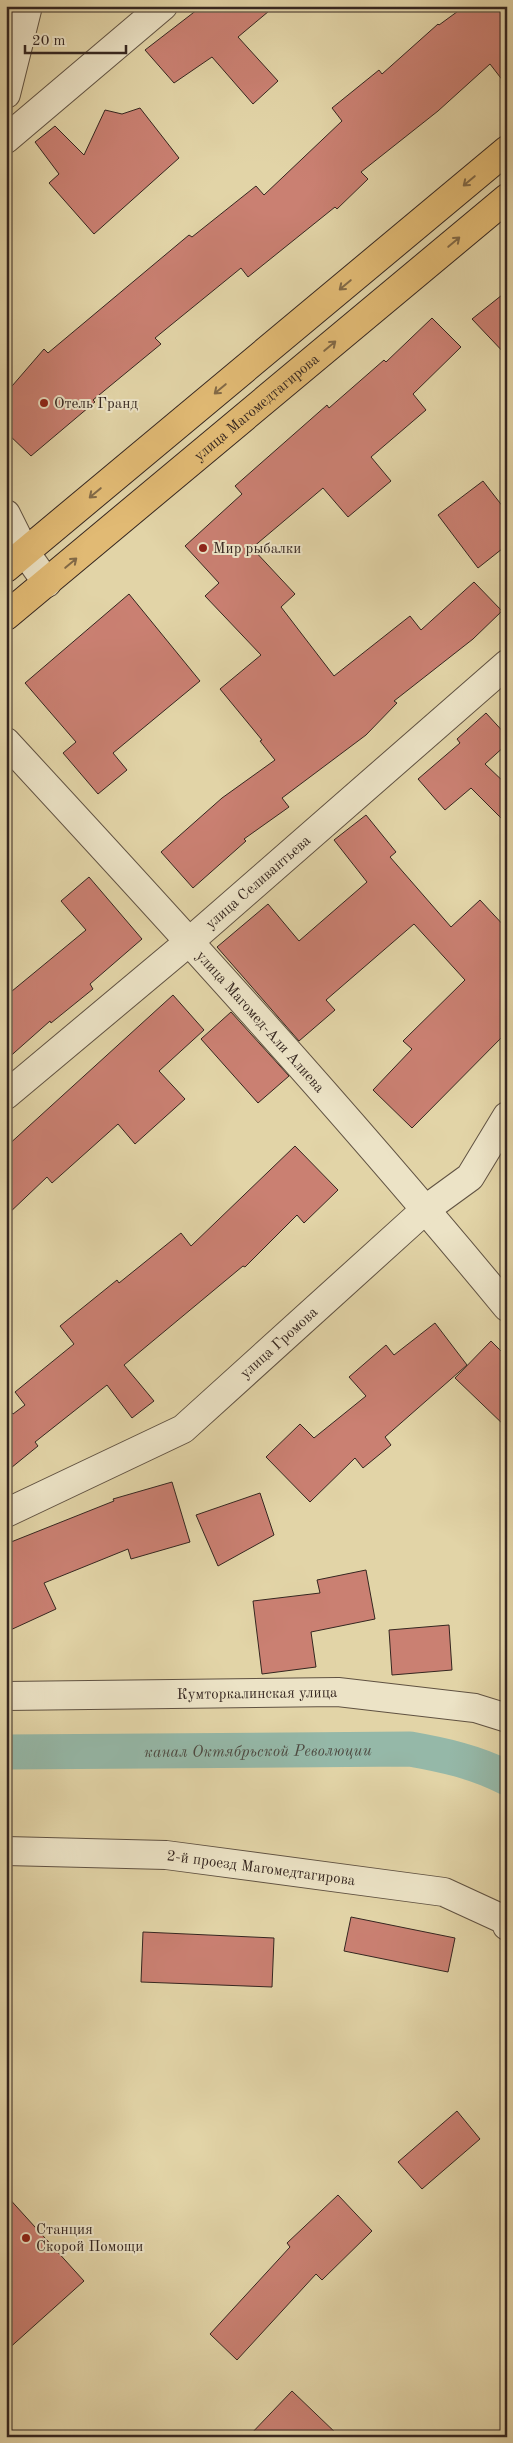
<svg xmlns="http://www.w3.org/2000/svg" width="513" height="2443" font-family="'Old Standard TT',serif">
<style>
.lines{fill:none;stroke-linecap:round;stroke-linejoin:round}
.canal{stroke:#95b8a8;stroke-width:35}
.building{fill:#ca8072;stroke:#352620}
.minor-casing{stroke:#605242;stroke-width:30}
.primary-casing{stroke:#352620;stroke-width:30}
.minor{stroke:#ece3c6;stroke-width:28}
.primary{stroke:#e1ba74;stroke-width:28}
.oneway{stroke:#826946}
.poi-dot{fill:#8f2418;stroke:#ece3c6;stroke-width:2}
.labels{text-anchor:middle;stroke-width:4;stroke-linejoin:round;paint-order:stroke}
.poi-label{font-size:15px;fill:#352620;stroke:#ece3c6;text-anchor:start}
.street-label{font-size:15px;fill:#352620;stroke:#ece3c6}
.water-label{font-size:16px;font-style:italic;fill:#4d4a42;stroke:#ece3c6}
</style>
<rect width="100%" height="100%" fill="#e2d4a7"/>
<filter id="stains"><feTurbulence type="fractalNoise" baseFrequency=".004" numOctaves="4"/><feColorMatrix values="0 0 0 0 .2 0 0 0 0 .09 0 0 0 0 .02 0 0 0 .5 -.17"/></filter>
<radialGradient id="worn" r=".72"><stop offset=".6" stop-color="#630" stop-opacity="0"/><stop offset="1" stop-color="#630" stop-opacity=".3"/></radialGradient>
<g class="lines">
<path class="canal" id="s1" d="M6 1752 410 1749C444 1755 476 1762 507 1778"/>
</g>
<g class="building">
<path d="M202 6H275L238 37 278 81 253 104 212 57 174 83 145 50Z"/>
<path d="M465 6H507V86L490 64 438 111 361 172 368 179 337 209 335 207 248 277 241 268 155 338 161 344 93 400 95 402 31 456 6 432V393L44 349 48 353 189 235 192 237 256 186 264 195 342 121 332 108 379 70 382 74 438 24 439 25Z"/>
<path d="M140 108 179 158 94 234 49 183 59 174 35 142 55 126 84 155 105 110 122 114Z"/>
<path d="M507 291V356L472 319Z"/>
<path d="M432 318 461 347 413 394 426 410 371 457 391 481 348 517 323 488 252 548 295 594 281 607 334 676 410 616 421 630 474 582 502 611 473 639 394 701 397 703 366 735 282 798 289 807 244 839 246 841 193 888 161 852 222 798 275 760 260 741 262 740 220 689 261 655 205 596 219 583 185 546 242 494 235 486 327 405 329 408 384 360 386 362Z"/>
<path d="M483 481 507 512V545L478 568 438 515Z"/>
<path d="M129 594 200 681 113 753 127 770 98 794 63 753 76 742 25 683Z"/>
<path d="M486 713 507 736V744L485 764 507 785V824L471 788 445 810 418 779 460 743 457 739Z"/>
<path d="M366 815 396 852 390 857 451 927 480 900 507 929V1032L412 1128 373 1090 412 1049 403 1041 465 980 414 924 326 1000 335 1010 299 1041 217 947 268 904 299 941 367 882 334 840Z"/>
<path d="M89 877 142 939 90 984 93 989 51 1023 50 1021 6 1060V996L86 930 61 901Z"/>
<path d="M173 995 204 1030 159 1071 185 1099 135 1144 118 1124 52 1183 47 1177 6 1216V1147Z"/>
<path d="M231 1012 289 1076 258 1103 201 1039Z"/>
<path d="M295 1146 338 1190 304 1223 297 1215 245 1267 243 1266 124 1365 154 1401 132 1418 107 1385 35 1442 38 1446 6 1472V1406L13 1414 25 1405 15 1392 74 1344 60 1326 117 1280 119 1283 181 1233 191 1246Z"/>
<path d="M435 1323 467 1365 385 1437 391 1445 363 1468 355 1458 310 1502 266 1457 300 1424 314 1438 366 1396 349 1377 386 1345 394 1355Z"/>
<path d="M491 1341 507 1357V1428L455 1378Z"/>
<path d="M172 1482 190 1542 131 1559 128 1549 44 1583 56 1609 6 1632V1544L114 1501 113 1499Z"/>
<path d="M260 1493 274 1535 218 1566 196 1515Z"/>
<path d="M366 1570 375 1619 311 1632 316 1667 262 1674 253 1601 320 1593 317 1580Z"/>
<path d="M449 1625 452 1670 392 1675 389 1630Z"/>
<path d="M351 1917 455 1938 448 1972 344 1951Z"/>
<path d="M143 1932 274 1938 272 1987 141 1982Z"/>
<path d="M457 2111 480 2139 422 2189 398 2162Z"/>
<path d="M6 2195 84 2281 6 2351Z"/>
<path d="M338 2195 372 2231 322 2280 316 2274 237 2360 210 2334 290 2247 287 2243Z"/>
<path d="M292 2391 340 2437H248Z"/>
</g>
<g class="lines">
<defs>
<g id="minor">
<path d="M6 94 28 6"/>
<path d="M6 139 163 6"/>
<path d="M6 514 25 552 47 583"/>
<path id="s2" d="M6 742C177 927 347 1113 507 1307"/>
<path id="s3" d="M6 1095 190 941 507 664"/>
<path id="s4" d="M6 1513 183 1429 426 1209 470 1177 507 1116"/>
<path id="s5" d="M6 1696 338 1692 475 1708 507 1718"/>
<path id="s6" d="M6 1851 166 1855 444 1892 505 1920 507 1926"/>
</g>
<g id="primary">
<path d="M6 568 507 150"/>
<path id="s7" d="M6 616 507 198"/>
</g>
</defs>
<use href="#minor" class="minor-casing"/>
<use href="#primary" class="primary-casing"/>
<use href="#minor" class="minor"/>
<use href="#primary" class="primary"/>
</g>
<defs><path id="oneway-shaft" d="M-6 0H5M1.5-3L5.5 0L1.5 3" fill="none" stroke-width="1.6" stroke-linecap="round" stroke-linejoin="round" transform="scale(1.25)"/></defs>
<g class="oneway">
<use href="#oneway-shaft" transform="translate(469 181) rotate(140)"/>
<use href="#oneway-shaft" transform="translate(454 242) rotate(-40)"/>
<use href="#oneway-shaft" transform="translate(345 285) rotate(140)"/>
<use href="#oneway-shaft" transform="translate(330 346) rotate(-40)"/>
<use href="#oneway-shaft" transform="translate(220 389) rotate(140)"/>
<use href="#oneway-shaft" transform="translate(95 493) rotate(140)"/>
<use href="#oneway-shaft" transform="translate(71 563) rotate(-40)"/>
</g>
<g class="poi-dot">
<circle cx="44" cy="403" r="5"/>
<circle cx="203" cy="548" r="5"/>
<circle cx="26" cy="2238" r="5"/>
</g>
<g class="labels">
<g class="poi-label">
<text x="54" y="408">Отель Гранд</text>
<text x="213" y="553">Мир рыбалки</text>
<text x="36" y="2234">Станция<tspan x="36" dy="17">Скорой Помощи</tspan></text>
</g>
<g class="street-label">
<text dy="5" stroke="none"><textPath href="#s7" startOffset="326">улица Магомедтагирова</textPath></text>
<text dy="5" stroke="none"><textPath href="#s3" startOffset="330">улица Селивантьева</textPath></text>
<text dy="5" stroke="none"><textPath href="#s2" startOffset="378">улица Магомед-Али Алиева</textPath></text>
<text dy="5" stroke="none"><textPath href="#s4" startOffset="325">улица Громова</textPath></text>
<text dy="5" stroke="none"><textPath href="#s5" startOffset="251">Кумторкалинская улица</textPath></text>
<text dy="5" stroke="none"><textPath href="#s6" startOffset="256">2-й проезд Магомедтагирова</textPath></text>
</g>
<g class="water-label">
<text dy="6" stroke="none"><textPath href="#s1" startOffset="252">канал Октябрьской Революции</textPath></text>
</g>
</g>
<rect width="513" height="2443" fill="none" stroke="#e2d4a7" stroke-width="25"/>
<rect x="8" y="8" width="498" height="2428" fill="none" stroke="#352620" stroke-width="2.5"/>
<rect x="12" y="12" width="488" height="2418" fill="none" stroke="#352620"/>
<path d="M25 45v8h101v-8" fill="none" stroke="#352620" stroke-width="2.5"/>
<text x="32" y="45" font-size="15" fill="#352620" stroke="#ece3c6" stroke-width="4" paint-order="stroke">20 m</text>
<rect width="100%" height="100%" filter="url(#stains)"/>
<rect width="100%" height="100%" fill="url(#worn)"/>
</svg>
